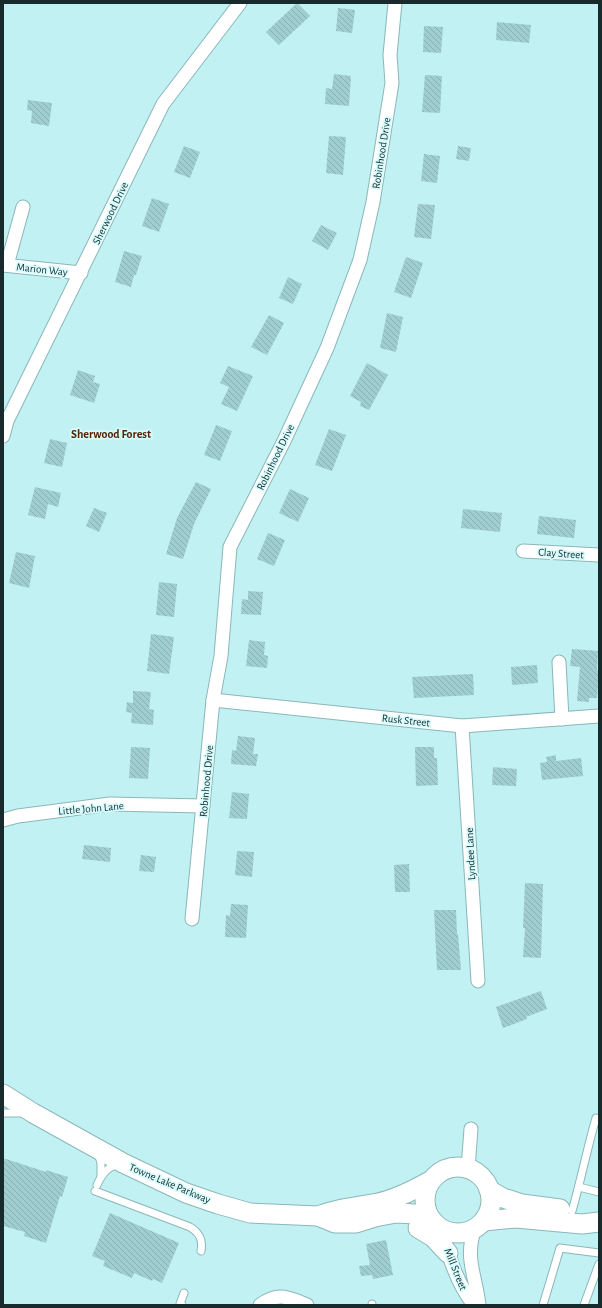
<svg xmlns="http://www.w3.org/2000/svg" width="602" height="1308" font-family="'Alegreya Sans',sans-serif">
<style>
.building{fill:url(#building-back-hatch)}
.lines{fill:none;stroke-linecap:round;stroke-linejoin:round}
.lane-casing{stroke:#8ab7b9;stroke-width:9}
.street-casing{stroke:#8ab7b9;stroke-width:15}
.secondary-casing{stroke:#8ab7b9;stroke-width:21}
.lane{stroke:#fff;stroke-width:7}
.street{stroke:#fff;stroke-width:13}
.secondary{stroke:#fff;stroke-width:19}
.labels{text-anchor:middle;stroke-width:3.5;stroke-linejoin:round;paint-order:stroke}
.street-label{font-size:11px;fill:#182a2b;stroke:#d7fcfe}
.neighbourhood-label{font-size:12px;font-weight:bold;fill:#542606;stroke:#d7fcfe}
</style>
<defs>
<pattern id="building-back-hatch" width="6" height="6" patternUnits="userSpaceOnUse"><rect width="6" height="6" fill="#a0ced0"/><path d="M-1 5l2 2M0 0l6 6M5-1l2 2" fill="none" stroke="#89b1b3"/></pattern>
</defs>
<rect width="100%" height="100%" fill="#c2f1f3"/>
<g class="building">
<path d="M297 3 310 16 279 45 266 32Z"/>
<path d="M338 8 355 10 352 33 336 31Z"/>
<path d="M497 22 531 25 529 43 496 40Z"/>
<path d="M424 26 443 27 441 53 423 52Z"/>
<path d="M334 74 351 76 349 106 325 104 326 88 332 89Z"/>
<path d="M425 75 442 76 440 113 422 112Z"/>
<path d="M28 100 52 103 49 126 31 123 32 111 27 110Z"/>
<path d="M329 136 346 137 343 175 326 173Z"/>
<path d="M184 146 200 152 190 178 174 172Z"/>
<path d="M458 146 471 148 469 161 456 159Z"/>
<path d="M424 154 440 156 437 183 421 181Z"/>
<path d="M152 198 169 204 159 232 142 226Z"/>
<path d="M418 204 435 205 431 239 414 237Z"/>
<path d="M321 225 337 233 328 250 312 241Z"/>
<path d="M124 251 142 256 136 275H134L131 287 115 282Z"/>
<path d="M406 257 423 263 411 298 394 292Z"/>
<path d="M288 277 302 284 293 304 279 298Z"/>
<path d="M387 313 403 317 396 352 380 348Z"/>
<path d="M269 315 284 323 267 355 251 347Z"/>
<path d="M367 363 388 375 369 410 360 406 361 402 350 396Z"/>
<path d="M228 366 253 376 237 411 221 404 229 387 220 383Z"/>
<path d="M78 370 95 376 93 382 100 384 94 403 70 395Z"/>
<path d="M216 425 232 431 220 461 204 455Z"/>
<path d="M329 429 346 435 332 471 315 465Z"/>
<path d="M50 439 67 443 62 467 44 463Z"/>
<path d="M196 482 211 489 194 524 183 559 166 554 177 518Z"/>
<path d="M35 487 61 493 58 507 48 504 45 519 28 515Z"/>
<path d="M290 489 309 498 298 522 279 513Z"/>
<path d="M94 508 107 513 99 532 86 526Z"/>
<path d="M463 509 502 513 500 532 461 528Z"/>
<path d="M539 516 576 520 574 538 537 534Z"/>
<path d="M268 533 285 540 274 566 257 559Z"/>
<path d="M16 552 35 556 29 588 9 583Z"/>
<path d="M159 582 177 584 174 617 156 615Z"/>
<path d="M248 591 263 592 261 615 241 614 242 599 248 600Z"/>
<path d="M151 634 174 637 169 674 147 671Z"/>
<path d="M249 640 265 642 264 655 268 656 267 668 246 666Z"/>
<path d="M572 649 598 651 597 670 599 671V672L597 698H589V702L577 701 580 667 570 666Z"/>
<path d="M537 665 538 683 512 685 511 667Z"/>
<path d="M473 674 474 695 414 698 412 677Z"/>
<path d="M133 691 151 692 149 709 154 710 153 725 131 723 132 713 126 712 127 702 133 703Z"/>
<path d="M238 736 255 738 253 754H258L256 766 231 764 232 750 236 751Z"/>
<path d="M131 747 150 748 148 779 129 778Z"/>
<path d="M415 747H434V758H437L438 785 416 786Z"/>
<path d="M556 755V761L581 758 583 776 542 780 540 763 547 762 546 757Z"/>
<path d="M493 767 517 769 516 786 492 785Z"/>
<path d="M232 792 249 794 247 819 229 818Z"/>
<path d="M84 845 111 848 110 862 82 859Z"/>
<path d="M237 851 254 852 252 877 235 875Z"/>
<path d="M141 855 156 857 154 872 139 871Z"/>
<path d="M409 864 410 892H395L394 865Z"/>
<path d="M525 883 543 884 541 958 523 957 525 928H523Z"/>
<path d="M231 904 248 905 246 938 225 937 226 915 230 916Z"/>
<path d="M434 910H456L457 934H458L461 970H437Z"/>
<path d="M541 991 547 1009 526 1017 527 1019 503 1028 496 1007Z"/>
<path d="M3 1158 46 1172V1170L68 1177 62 1197 60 1196 46 1243 24 1236 25 1232 3 1226Z"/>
<path d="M110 1213 179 1243 162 1283 153 1279 152 1281 134 1273 132 1278 103 1266 105 1261 92 1256Z"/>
<path d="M386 1240 393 1275 373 1279 372 1275 361 1276 359 1266 370 1265 366 1244Z"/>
</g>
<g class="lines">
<defs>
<g id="lane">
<path d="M3 1113H25"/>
<path d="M98 1153 101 1163V1176"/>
<path d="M97 1185C102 1174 107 1167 119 1164"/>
<path d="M579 1187 599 1192"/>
<path d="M95 1191 190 1227C200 1233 203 1240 201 1251"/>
<path d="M572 1211C581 1180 587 1149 596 1118L599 1119"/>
<path d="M182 1305 180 1304 184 1293"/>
<path d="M372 1305V1304"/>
<path d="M543 1305 560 1248 599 1253"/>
<path d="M584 1305 599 1264"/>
</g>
<g id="street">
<path d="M3 265 81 273"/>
<path d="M7 265 23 207"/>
<path d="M3 436 7 421 163 104 240 3"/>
<path d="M523 551 599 555"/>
<path d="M559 662 562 719"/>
<path d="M213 700 462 726 599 716"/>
<path d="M462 726 478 981"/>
<path d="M3 820 18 816 110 804 203 806"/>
<path d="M192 919 213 700 221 656 230 547 284 441 327 348 360 260 373 202 392 83 390 55 395 3"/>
<path d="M468 1168 471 1129"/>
<path d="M475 1228C464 1258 476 1276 479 1305"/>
<path d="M442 1229C448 1256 457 1284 474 1305"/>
<path d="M260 1305C278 1292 288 1297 307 1305"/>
</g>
<g id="secondary">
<path d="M3 1094 33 1113 123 1163 186 1193 218 1204 250 1213 318 1216 335 1223H356L375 1217 396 1213 415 1214 433 1223"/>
<circle cx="458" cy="1200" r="33"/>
<path d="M489 1190 503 1198 522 1204 560 1209"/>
<path d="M318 1216C337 1208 358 1207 378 1203 396 1199 414 1190 430 1181"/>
<path d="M484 1221 516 1218 582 1224 599 1222"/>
<path d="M418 1228 433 1237 448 1253"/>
</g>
</defs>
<use href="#lane" class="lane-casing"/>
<use href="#street" class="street-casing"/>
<use href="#secondary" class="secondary-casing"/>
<use href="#lane" class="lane"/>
<use href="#street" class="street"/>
<use href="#secondary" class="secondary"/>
</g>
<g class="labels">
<g class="street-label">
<text transform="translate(381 153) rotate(-81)" y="4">Robinhood Drive</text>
<text transform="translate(110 213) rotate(-64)" y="4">Sherwood Drive</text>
<text transform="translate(42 269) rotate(6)" y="4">Marion Way</text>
<text transform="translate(275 457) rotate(-64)" y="4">Robinhood Drive</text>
<text transform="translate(561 553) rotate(4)" y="4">Clay Street</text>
<text transform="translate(406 720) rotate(6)" y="4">Rusk Street</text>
<text transform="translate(206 781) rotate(-85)" y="4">Robinhood Drive</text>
<text transform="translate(91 808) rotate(-5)" y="4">Little John Lane</text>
<text transform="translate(470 854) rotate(-93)" y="4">Lyndee Lane</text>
<text transform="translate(170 1183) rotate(23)" y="4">Towne Lake Parkway</text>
<text transform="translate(456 1269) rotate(68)" y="4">Mill Street</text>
</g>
<g class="neighbourhood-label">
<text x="111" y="438">Sherwood Forest</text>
</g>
</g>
<rect width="602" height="1308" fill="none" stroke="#182a2b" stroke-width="8"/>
</svg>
